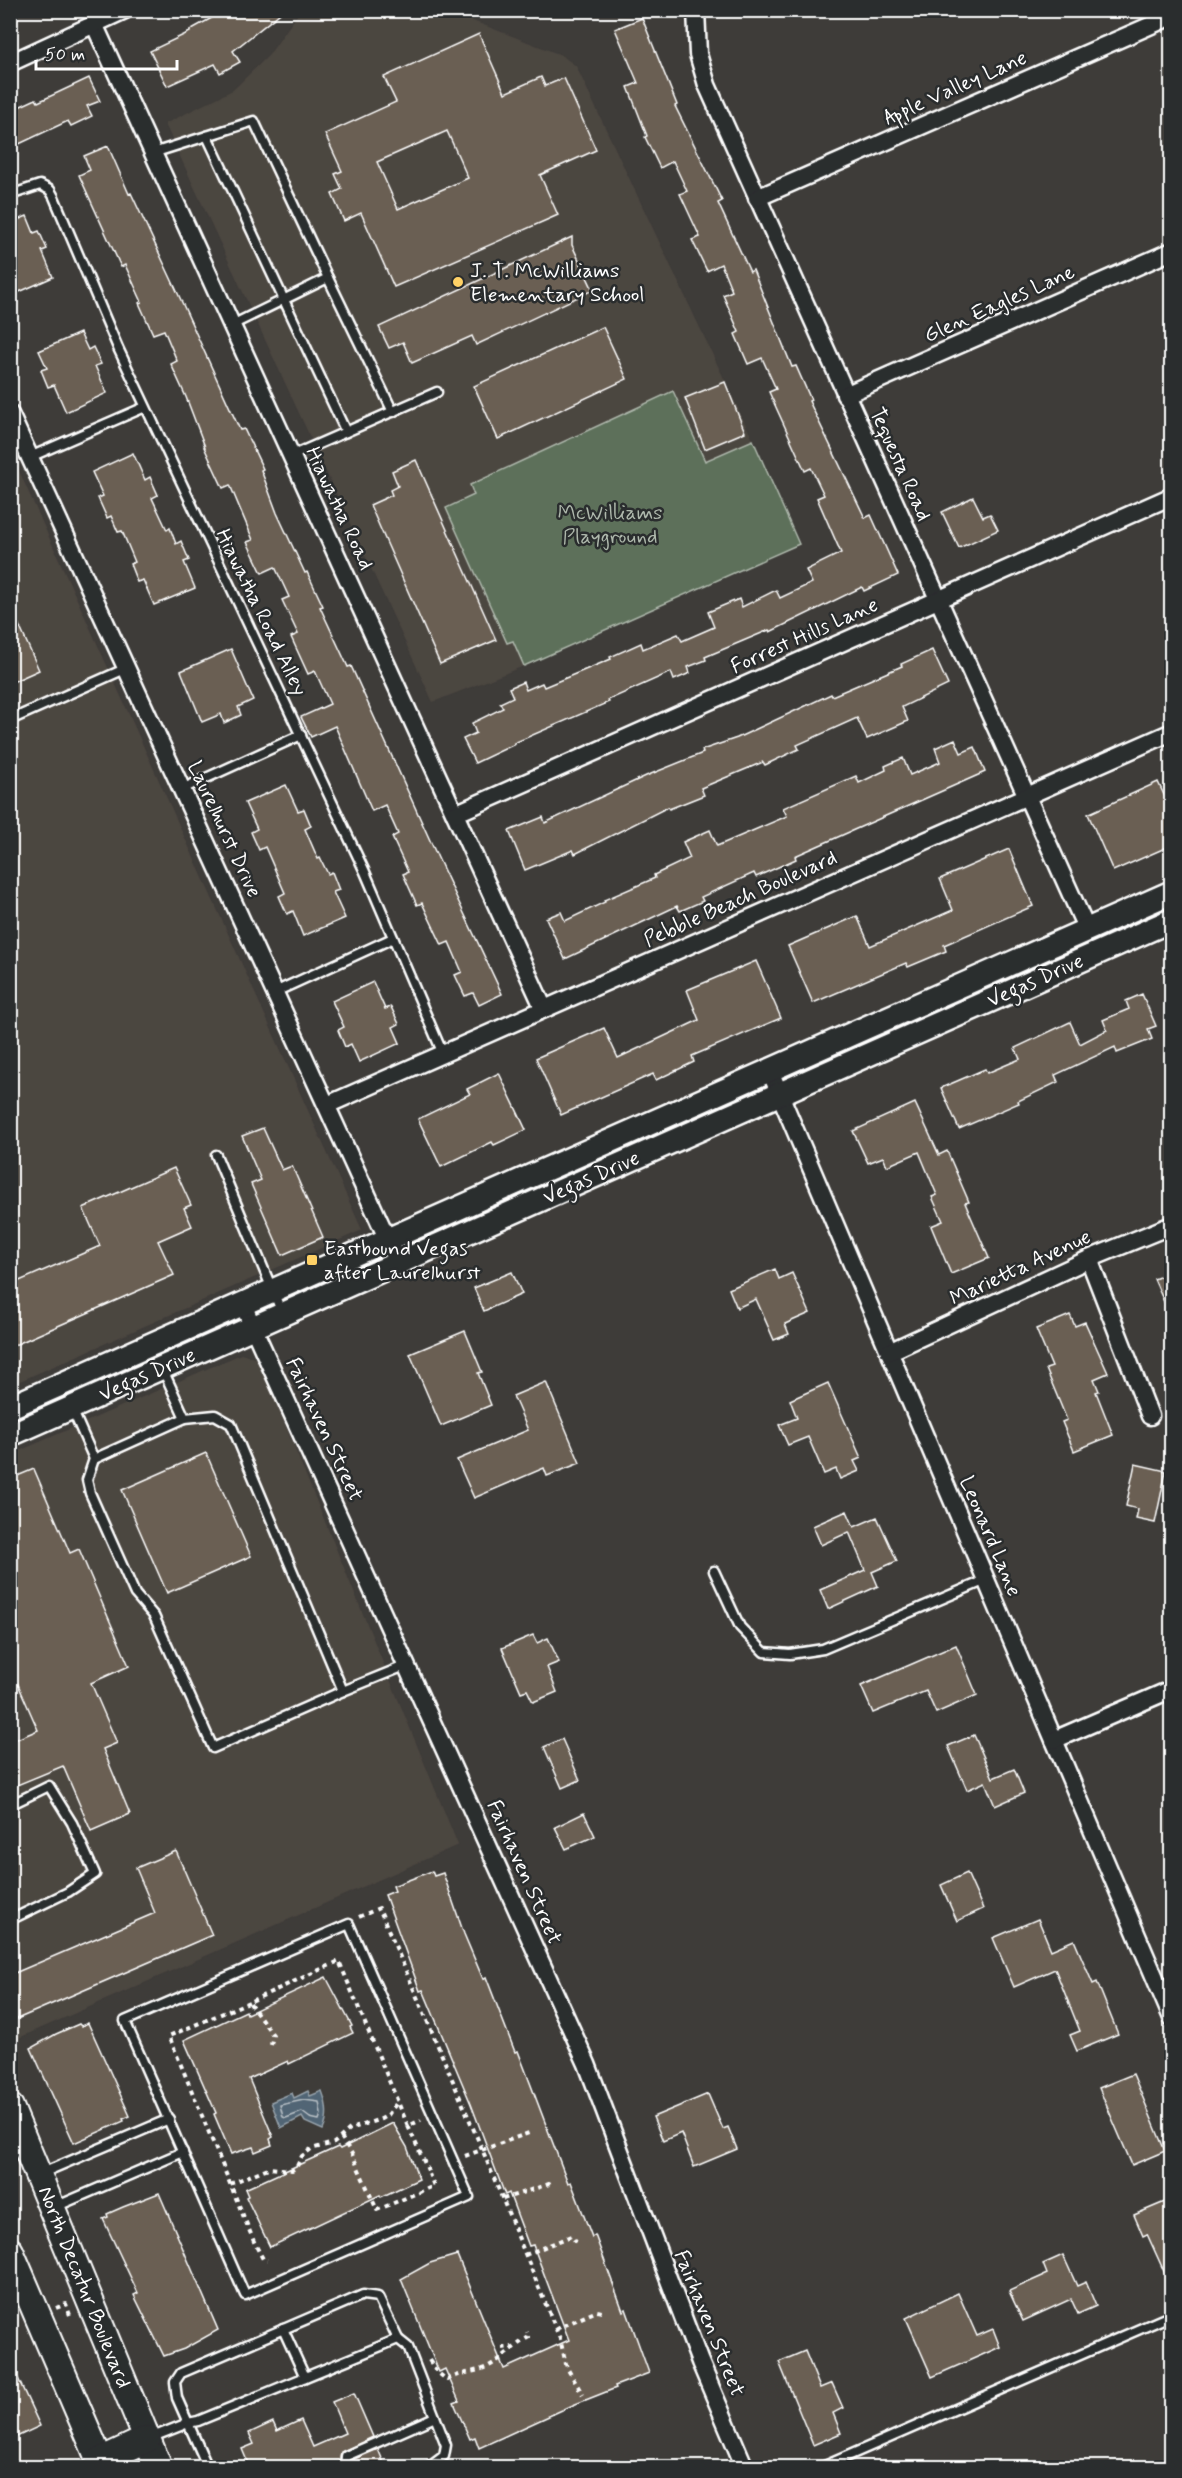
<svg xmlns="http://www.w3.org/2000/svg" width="1182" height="2478" font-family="Mynerve,sans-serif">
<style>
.built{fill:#4c4640}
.green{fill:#5d705a;stroke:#aeb8ac;stroke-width:1.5}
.water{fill:#516574;stroke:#97a3ac;stroke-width:1.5}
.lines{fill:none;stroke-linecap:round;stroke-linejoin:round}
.shore{stroke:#b9c1c7;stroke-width:1.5}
.building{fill:#6b5f52;stroke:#fff;stroke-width:1.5;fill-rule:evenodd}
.service-casing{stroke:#fff;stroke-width:13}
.minor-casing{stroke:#fff;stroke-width:21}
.secondary-casing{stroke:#fff;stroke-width:27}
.primary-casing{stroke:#fff;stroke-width:30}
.path{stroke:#fff;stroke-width:4;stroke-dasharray:4.5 4.5;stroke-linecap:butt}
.service{stroke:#2a2d2e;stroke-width:8}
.minor{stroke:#2a2d2e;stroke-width:16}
.secondary{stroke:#2a2d2e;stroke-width:22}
.primary{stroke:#2a2d2e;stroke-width:26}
.poi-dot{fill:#ffd166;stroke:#2a2d2e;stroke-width:2}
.labels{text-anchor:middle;stroke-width:5;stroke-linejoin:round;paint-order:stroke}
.street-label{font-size:21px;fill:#fff;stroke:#2a2d2e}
.poi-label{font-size:21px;fill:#fff;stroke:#2a2d2e;text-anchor:start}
.park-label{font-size:21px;fill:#aeb8ac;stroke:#2a2d2e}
</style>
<rect width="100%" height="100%" fill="#3e3c39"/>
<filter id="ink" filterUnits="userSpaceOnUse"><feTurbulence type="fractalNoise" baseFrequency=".0167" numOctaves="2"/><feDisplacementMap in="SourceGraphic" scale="12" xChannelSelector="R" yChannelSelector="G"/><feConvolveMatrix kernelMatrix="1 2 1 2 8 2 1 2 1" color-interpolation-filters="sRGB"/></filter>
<g filter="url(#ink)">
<g class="built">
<path d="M300 11H447L561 55 576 66 753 440 799 544 524 666 433 702 165 124 233 90 269 55Z"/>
<path d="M10 451 362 1230 11 1385H10Z"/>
<path d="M241 1354 258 1359 458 1845 14 2040 10 2031V1455Z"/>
</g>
<path class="green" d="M673 391 705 461 753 440 799 544 524 666 513 641 507 643 446 508 474 495 470 485Z"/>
<path class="water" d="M308 2091 310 2096 322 2091C327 2104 329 2117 323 2130L305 2122 302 2117 281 2128 271 2102 292 2093 294 2098Z"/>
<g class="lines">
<path class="shore" d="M304 2100 319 2102 321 2114 319 2120 310 2118 302 2112 286 2118 283 2117 280 2105Z"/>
</g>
<g class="building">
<path d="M226 10H284L233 51 240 62 220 73 215 64 167 86 150 51 190 32V30Z"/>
<path d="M642 18 677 105 675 106 722 201 718 203 750 272 753 270 792 367 796 366 811 400 809 401 865 518 871 515 898 575 864 591 862 587 770 632 769 630 705 657 706 660 688 667 690 673 674 680 671 672 608 700 609 702 514 743 515 744 475 763 463 739 476 733 472 723 503 708 500 703 513 697 509 688 523 682 526 690 542 683 544 687 611 659 610 657 641 643 643 649 678 634 682 641 714 627 708 612 739 599 742 607 776 590 780 598 812 583 806 570 841 553 817 498 824 495 811 468 805 471 769 392 776 389 762 358 748 364 735 334 739 332 723 295 732 291 721 264 707 271 692 240 700 237 680 194 687 191 673 161 660 168 645 137 647 136 628 87 638 83 615 29Z"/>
<path d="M479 34 505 93 541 77 545 86 564 78 596 150 540 175 558 215 394 287 361 213 344 221 332 194 342 189 335 174 342 171 325 134 396 102 384 77ZM447 131 468 178 398 209 377 162Z"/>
<path d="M89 78 100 101 87 106 92 116 71 126 68 121 17 145 10 131V111L36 99 38 102Z"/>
<path d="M108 146 129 194 131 193 175 287 240 430 244 429 263 469 261 470 277 513 305 573 307 572 323 606 320 607 348 667 351 666 438 858 502 994 479 1005 473 993 465 996 455 975 462 972 449 942 442 945 422 903 417 905 403 874 408 872 392 837 398 834 385 805 372 811 335 726 311 737 301 717 330 704 315 671 308 674 291 637 298 634 282 600 289 597 275 567 262 573 247 542 253 540 230 485 223 488 204 447H205L186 397 171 364 177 361 164 330 153 334 139 303 142 302 125 265 121 267 79 175 90 170 84 156Z"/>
<path d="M27 216 34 233 39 231 47 249 42 251 53 277 10 296V223Z"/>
<path d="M572 237V245L593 290 476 345 472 336 412 363 403 342 389 348 379 327Z"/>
<path d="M603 327 627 379 498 439 474 386Z"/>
<path d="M80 333 88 350 93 347 101 364 95 366 107 393 66 412 54 385 48 387 41 370 47 368 39 351Z"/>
<path d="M725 382 745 432 705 449 685 398Z"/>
<path d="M133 453 145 480 150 477 158 495 152 498 167 530 170 528 176 544 181 541 189 560 184 562 195 588 154 605 143 580 137 582 130 564 135 562 122 531 118 532 111 516 107 518 98 498 103 496 92 472Z"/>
<path d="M416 460 496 640 440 664 370 505 392 495 390 490 398 486 392 471Z"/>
<path d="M973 497 983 517 990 514 998 530 959 548 942 512Z"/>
<path d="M10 605 39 670 10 683Z"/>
<path d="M231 649 253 700 238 707 241 715 224 723 221 714 202 722 181 671Z"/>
<path d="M932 650 948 685 902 707 908 721 867 739 857 718 797 745 799 749 765 765 763 762 701 788 704 795 669 809 668 807 575 854 573 850 525 870 509 831 543 817 545 823 646 776 703 753 702 750 737 738 831 694 832 696 902 666 901 664Z"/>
<path d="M955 739 961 753 975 747 985 772 795 856 796 859 756 877 754 873 701 897 703 901 680 911 677 906 565 959 546 918 561 912 565 921 605 902 604 900 655 878 654 875 690 858 683 842 710 830 717 846 787 816 783 808 856 776 859 783 886 770 885 766 903 758 910 775 940 762 935 748Z"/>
<path d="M1158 782 1172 812V845L1113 871 1088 814Z"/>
<path d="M286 785 298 811 304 809 311 826 305 829 318 859 320 858 328 874 332 872 339 890 333 892 345 918 303 936 293 911 287 914 279 896 285 893 265 847 259 850 251 832 257 829 245 803Z"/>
<path d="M1009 849 1033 906 944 945 946 951 908 967 906 963 813 1003 788 946 857 916 870 946 953 910 940 879Z"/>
<path d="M756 961 781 1018 692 1056 694 1062 656 1080 653 1074 561 1115 536 1058 604 1028 618 1058 699 1020 687 990Z"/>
<path d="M373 982 385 1009 391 1007 399 1024 393 1027 400 1043 359 1062 351 1044 345 1047 338 1030 344 1027 332 1001Z"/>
<path d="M1142 994 1156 1026 1148 1029 1152 1039 1117 1053 1115 1047 1055 1075 1058 1082 1018 1101 1019 1103 959 1129 941 1088 985 1069 987 1073 1020 1059 1015 1048 1070 1022 1080 1044 1107 1030 1103 1020 1129 1009 1126 1001Z"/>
<path d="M499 1073 526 1130 494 1145 492 1142 441 1167 418 1119 470 1094 467 1089Z"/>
<path d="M915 1103 939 1155 947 1151 969 1202 965 1203 989 1258 951 1274 931 1226 943 1221 932 1197 937 1195 919 1152 887 1166 883 1157 868 1163 853 1131Z"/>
<path d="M263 1128 282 1170 292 1166 323 1237 282 1255 251 1184 261 1180 242 1136Z"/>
<path d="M174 1168 191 1205 184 1208 192 1226 158 1241 174 1275 10 1347V1285L100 1246 83 1208Z"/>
<path d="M775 1269 779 1279 792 1273 810 1313 785 1324 789 1334 774 1340 756 1299 737 1308 729 1289Z"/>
<path d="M512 1272 522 1294 484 1311 474 1288Z"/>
<path d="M1172 1272V1320L1154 1279Z"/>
<path d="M1070 1315 1075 1326 1085 1322 1108 1373 1094 1379 1099 1391 1096 1392 1113 1435 1074 1451 1062 1422 1067 1420 1046 1369 1052 1367 1036 1329Z"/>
<path d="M465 1331 482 1372 478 1373 491 1405 441 1426 410 1354Z"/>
<path d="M546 1382 580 1463 547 1476 544 1468 474 1498 457 1460 528 1430 513 1396Z"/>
<path d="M828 1383 861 1458 854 1461 859 1471 840 1479 836 1469 824 1474 808 1437 788 1445 779 1425 797 1418 790 1400Z"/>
<path d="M206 1453 251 1556 167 1593 122 1490Z"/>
<path d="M1135 1464 1166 1471 1155 1523 1136 1519 1138 1509 1126 1506Z"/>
<path d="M34 1469 70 1553 79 1549 129 1666 91 1683 117 1743 103 1749 130 1814 91 1831 63 1766 10 1788V1742L38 1730 10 1666V1479Z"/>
<path d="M847 1511 854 1527 877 1517 897 1561 872 1572 878 1586 828 1609 820 1590 865 1570 849 1532 821 1545 813 1526Z"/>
<path d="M533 1635 537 1643 548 1638 559 1662 547 1667 557 1692 533 1702 527 1690 521 1692 502 1648Z"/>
<path d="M956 1645 977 1695 936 1713 926 1691 873 1713 861 1686Z"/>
<path d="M974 1735 993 1778 1014 1769 1024 1793 995 1806 985 1782 967 1790 948 1746Z"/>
<path d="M562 1739 580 1780 562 1788 544 1747Z"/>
<path d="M584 1813 595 1836 566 1849 555 1827Z"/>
<path d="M176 1851 212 1935 10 2022V1975L155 1913 136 1868Z"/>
<path d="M432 1871 434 1876 443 1873 464 1934 483 1979 486 1977 515 2052 518 2051 568 2183 571 2182 592 2237 595 2235 623 2311 626 2309 649 2373 615 2386 616 2388 573 2405 479 2448 475 2437 470 2439 454 2403 459 2401 445 2369 439 2372 401 2279 430 2263 457 2255 504 2369 569 2340 533 2245 529 2246 509 2193 505 2195 471 2104 423 1990 420 1991 385 1895 395 1891 393 1886Z"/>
<path d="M967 1873 983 1909 957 1921 941 1885Z"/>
<path d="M1038 1919 1051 1950 1074 1940 1093 1984 1097 1982 1118 2034 1077 2051 1070 2035 1080 2031 1055 1969 1014 1987 993 1938Z"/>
<path d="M326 1977 352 2026 350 2027 353 2033 289 2064 288 2061 249 2079 273 2137 270 2139 272 2145 255 2152 253 2147 231 2154 214 2114 216 2113 184 2040 246 2011 247 2014Z"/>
<path d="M88 2023 130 2116 123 2119 124 2121 74 2143 31 2048 56 2034 79 2024 81 2026Z"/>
<path d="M1133 2074 1165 2151 1132 2165 1099 2088Z"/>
<path d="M708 2094 723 2129 728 2127 737 2149 694 2167 681 2133 663 2141 653 2117Z"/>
<path d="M393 2123 407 2147 419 2179 381 2197 380 2195 270 2247 246 2197 248 2196 245 2189 338 2147 340 2149Z"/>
<path d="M159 2193 218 2330 184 2349 164 2356 134 2295 138 2293 103 2219 108 2217 107 2214 123 2207Z"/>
<path d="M1172 2199V2289L1147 2234 1143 2236 1134 2215Z"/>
<path d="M1063 2255 1077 2286 1086 2282 1096 2306 1078 2314 1071 2299 1023 2321 1009 2291 1047 2274 1043 2264Z"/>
<path d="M958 2293 977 2336 993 2329 1000 2347 932 2377 906 2318Z"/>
<path d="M805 2351 820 2388 832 2383 843 2408 833 2413 841 2433 813 2445 779 2362Z"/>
<path d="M10 2361 40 2426 10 2440Z"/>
<path d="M354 2393 373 2437 341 2452 339 2468H250L242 2449 254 2444 249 2433 273 2422 277 2431 301 2420 313 2447 345 2433 332 2402Z"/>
<path d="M378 2449 386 2468H351L352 2460Z"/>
</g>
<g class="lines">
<defs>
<g id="service">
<path d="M207 136 346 432"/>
<path d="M153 153 254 121 328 278 232 325"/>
<path d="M10 195 40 185 50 190 54 197 118 348 365 872 443 1054"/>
<path d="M328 278 393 412"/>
<path d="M291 456 437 392"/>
<path d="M30 457 145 407"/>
<path d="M10 720 127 668"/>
<path d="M182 789 301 735"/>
<path d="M275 992 393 938"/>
<path d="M216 1155 282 1313"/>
<path d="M72 1409 94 1459 87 1480 90 1493 135 1594 154 1616 213 1748 343 1691 231 1424 215 1415 185 1418 163 1370"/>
<path d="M94 1459 185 1418"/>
<path d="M714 1571 740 1627 764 1652 790 1654 823 1649 986 1580"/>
<path d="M343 1691 407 1665"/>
<path d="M10 1805 49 1786 72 1823 95 1874 68 1892 10 1920"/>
<path d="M349 1924 469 2197 245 2295 125 2021Z"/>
<path d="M40 2174 169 2119"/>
<path d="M55 2207 183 2152"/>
<path d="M283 2329 305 2377"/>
<path d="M150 2438 188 2423 198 2421 398 2339 408 2347 446 2445 444 2456 428 2468"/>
<path d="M208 2468 177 2398 175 2382 181 2373 363 2295 378 2297 398 2339"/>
<path d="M345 2468 346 2456 435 2417"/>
<path d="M820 2468 1172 2315"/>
</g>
<g id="minor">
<path d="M696 10 698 54 707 85 1087 930"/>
<path d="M95 26 544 1009"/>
<path d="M10 63 125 10"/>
<path d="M757 198 1172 16"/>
<path d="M845 395 1172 251"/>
<path d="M10 414 398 1262"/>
<path d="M455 814 1172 496"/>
<path d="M770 1071 1172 2018"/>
<path d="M327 1105 1172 732"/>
<path d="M1089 1259 1150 1416"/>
<path d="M243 1305 587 2064 700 2362 745 2468"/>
<path d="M889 1352 1089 1259 1172 1225"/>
<path d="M1054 1740 1172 1689"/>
</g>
<g id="secondary">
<path d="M10 1407 1172 892"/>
<path d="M10 1435 1172 920"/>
</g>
<g id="primary">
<path d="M10 2107 159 2468"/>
<path d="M10 2251 103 2468"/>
<path d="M100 2461 147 2439"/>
</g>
</defs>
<use href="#service" class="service-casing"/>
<use href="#minor" class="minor-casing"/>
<use href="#secondary" class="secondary-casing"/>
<use href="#primary" class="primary-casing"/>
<g class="path">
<path d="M359 1917 379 1908 482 2149 560 2339 567 2368 583 2395"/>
<path d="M249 2002 169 2036 255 2244 263 2259 267 2260"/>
<path d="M271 2045 273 2035 249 2002 339 1961 408 2126 421 2120"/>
<path d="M408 2126 430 2175"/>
<path d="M341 2137 352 2154 377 2210 434 2186 429 2174"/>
<path d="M465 2156 529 2133"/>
<path d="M230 2184 268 2168 292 2170 296 2168 302 2156 311 2149 334 2143 350 2129 381 2119 388 2115 398 2101"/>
<path d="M503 2199 549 2184 552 2187"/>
<path d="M525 2255 571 2236 576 2242"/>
<path d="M56 2308 66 2304 71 2318"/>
<path d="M556 2329 597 2311 606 2313"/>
<path d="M502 2348 512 2347"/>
<path d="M429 2360 437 2372 447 2380C461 2372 475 2373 489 2366 503 2358 515 2345 529 2337L527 2332"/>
</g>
<use href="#service" class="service"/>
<use href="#minor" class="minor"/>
<use href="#secondary" class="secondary"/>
<use href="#primary" class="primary"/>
</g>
</g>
<g class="poi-dot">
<circle cx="458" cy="282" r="6"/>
<rect x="306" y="1254" width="12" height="12" rx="3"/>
</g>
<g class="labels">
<g class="street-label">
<text transform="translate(955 87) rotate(-24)" y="7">Apple Valley Lane</text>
<text transform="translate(999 303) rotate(-24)" y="7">Glen Eagles Lane</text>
<text transform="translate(901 464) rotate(66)" y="7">Tequesta Road</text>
<text transform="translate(340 508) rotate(65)" y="7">Hiawatha Road</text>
<text transform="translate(262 612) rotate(64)" y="7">Hiawatha Road Alley</text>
<text transform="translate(804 635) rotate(-24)" y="7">Forrest Hills Lane</text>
<text transform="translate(225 829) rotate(65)" y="7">Laurelhurst Drive</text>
<text transform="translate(740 898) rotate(-24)" y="7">Pebble Beach Boulevard</text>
<text transform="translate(1035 980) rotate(-24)" y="7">Vegas Drive</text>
<text transform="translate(591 1177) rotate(-24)" y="7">Vegas Drive</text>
<text transform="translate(1020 1267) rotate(-25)" y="7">Marietta Avenue</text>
<text transform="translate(147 1374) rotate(-24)" y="7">Vegas Drive</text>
<text transform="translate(325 1429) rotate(65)" y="7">Fairhaven Street</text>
<text transform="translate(991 1536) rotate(67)" y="7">Leonard Lane</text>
<text transform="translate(525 1872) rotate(66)" y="7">Fairhaven Street</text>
<text transform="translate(85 2287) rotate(68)" y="7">North Decatur Boulevard</text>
<text transform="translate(710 2323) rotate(68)" y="7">Fairhaven Street</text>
</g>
<g class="poi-label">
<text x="470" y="277">J. T. McWilliams<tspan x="470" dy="24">Elementary School</tspan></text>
<text x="324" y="1255">Eastbound Vegas<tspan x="324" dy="24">after Laurelhurst</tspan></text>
</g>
<g class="park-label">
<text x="610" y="519">McWilliams<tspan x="610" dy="24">Playground</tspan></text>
</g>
</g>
<rect width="1182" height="2478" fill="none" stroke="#2a2d2e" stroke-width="36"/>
<rect x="18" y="18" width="1146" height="2442" fill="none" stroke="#fff" stroke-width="2" filter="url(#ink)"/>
<path d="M36 60v9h141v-9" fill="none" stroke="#ffffff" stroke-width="3"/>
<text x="45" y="60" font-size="18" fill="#ffffff" stroke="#2a2d2e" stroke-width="4.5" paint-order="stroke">50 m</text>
</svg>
